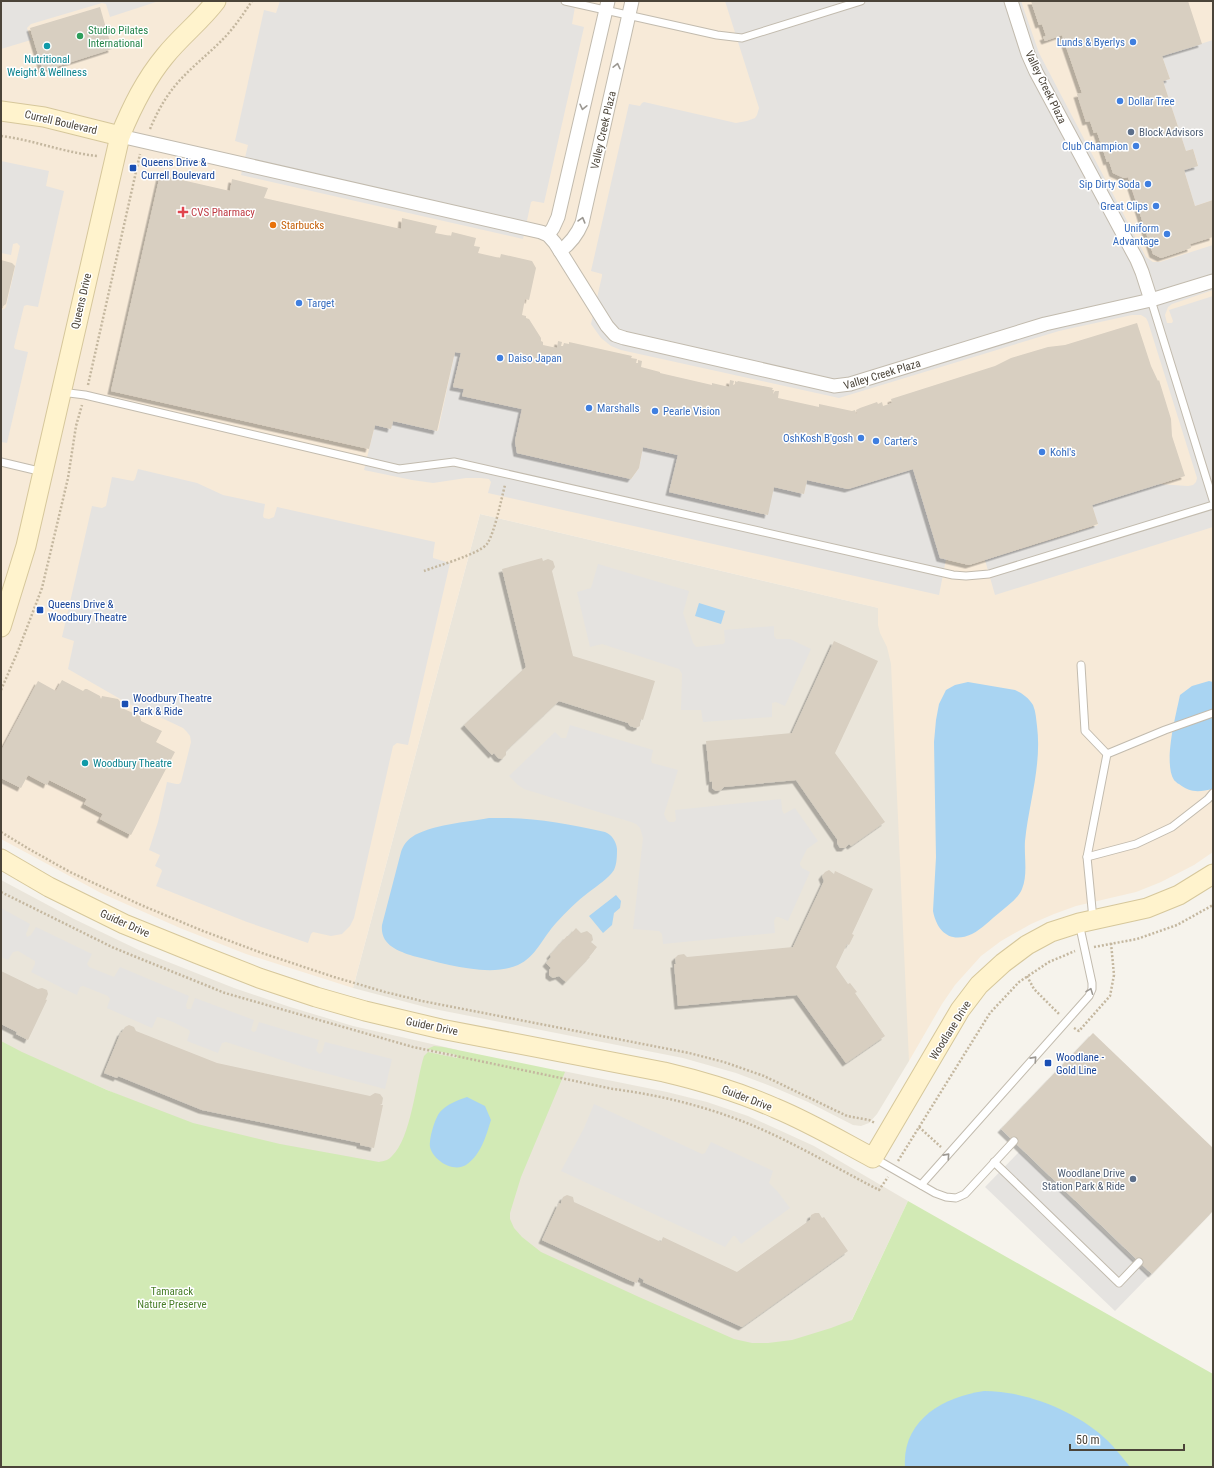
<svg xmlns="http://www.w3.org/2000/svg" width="1214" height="1468" font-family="'Roboto Condensed',sans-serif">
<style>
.residential{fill:#eae5da}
.commercial{fill:#f7ead8}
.green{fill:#d2eab5}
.parking{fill:#e5e3e0}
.water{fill:#a9d4f2}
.building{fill:#d8cfc1;filter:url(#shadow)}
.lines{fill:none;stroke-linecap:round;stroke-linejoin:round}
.lane-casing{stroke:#c2bbae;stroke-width:9}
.street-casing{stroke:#c2bbae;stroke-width:15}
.secondary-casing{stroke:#d6c79b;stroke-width:21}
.path{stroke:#c4b79f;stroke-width:2.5;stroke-dasharray:2 2;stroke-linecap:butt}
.lane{stroke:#fff;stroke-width:7}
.street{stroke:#fff;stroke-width:13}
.secondary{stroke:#fff3cd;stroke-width:19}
.oneway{stroke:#9c9892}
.leisure-dot{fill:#2e9e5b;stroke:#fff;stroke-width:1.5}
.shop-dot{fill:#3f7fe0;stroke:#fff;stroke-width:1.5}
.culture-dot{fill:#0f9aa8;stroke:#fff;stroke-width:1.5}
.service-dot{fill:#5c6f8a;stroke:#fff;stroke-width:1.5}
.transit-dot{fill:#1a4fb4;stroke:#fff;stroke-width:1.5}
.health-dot{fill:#e0444e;stroke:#fff;stroke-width:1.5}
.food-dot{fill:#e8710a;stroke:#fff;stroke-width:1.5}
.labels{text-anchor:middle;stroke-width:3;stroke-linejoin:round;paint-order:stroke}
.leisure-label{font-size:11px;fill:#27864d;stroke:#fff;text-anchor:start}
.shop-label{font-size:11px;fill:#366cbe;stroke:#fff;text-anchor:start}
.culture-label{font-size:11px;fill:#0d838f;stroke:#fff}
.street-label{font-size:11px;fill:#4b4439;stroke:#fff}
.service-label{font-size:11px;fill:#4e5e75;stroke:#fff;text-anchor:start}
.transit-label{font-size:11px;fill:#164399;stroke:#fff;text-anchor:start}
.health-label{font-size:11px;fill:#be3a42;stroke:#fff;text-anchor:start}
.food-label{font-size:11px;fill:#c56008;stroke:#fff;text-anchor:start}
.park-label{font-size:11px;fill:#4a7f2a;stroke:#fff}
</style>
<defs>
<filter id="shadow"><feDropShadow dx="-3.5" dy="3.5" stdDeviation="0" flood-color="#0004"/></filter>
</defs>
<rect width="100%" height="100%" fill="#f6f3ec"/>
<g class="residential">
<path d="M480 514 913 616 909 1061 877 1114 869 1123 861 1126 853 1125 808 1102 773 1087 736 1073 683 1058 429 1008 353 988Z"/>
<path d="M1 880 74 919 143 952 234 988 290 1007 353 1026 458 1050 433 1180 197 1129 1 1044Z"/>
<path d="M563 1071 667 1092 707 1102 748 1116 814 1146 908 1201 823 1381 489 1233Z"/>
</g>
<path class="commercial" d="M1 1H1213V852L1194 865 1161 882 1136 892 1076 906 1054 914 1031 924 1001 941 981 956 955 985 942 1004 909 1061 891 664 887 647 880 633 878 625V608L480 514 353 988 246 954 180 928 101 893 1 839Z"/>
<path class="green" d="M1 1041 22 1052 107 1090 193 1123 280 1144 379 1162C384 1161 389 1160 392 1156 411 1139 416 1081 424 1056L428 1052 457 1058V1055L427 1049 434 1046 443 1047 565 1072 521 1177 510 1213V1219L514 1228 522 1237 541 1252 639 1297 734 1339 752 1343H768L792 1340 831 1328 852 1320 908 1201 1213 1374V1467H1Z"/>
<g class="parking">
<path d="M1 1H159L110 17 106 4 102 3 31 24 27 28 31 40 1 49Z"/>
<path d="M280 1H576L572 24 584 27 544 203 533 201 531 202 523 239 241 175 248 145 235 141 264 10 276 13Z"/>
<path d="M725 1H1021L1039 53 1146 257 1153 262H1160L1213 245V290L1172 304 1168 307 1165 315 1167 323H1172L1173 321 1169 310 1213 296V527L995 595 985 560 1098 525 1092 505 1158 484 1188 486 1193 485 1196 482 1197 478 1148 322 1146 318 1141 315H1132L1059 331 839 398 621 350 611 346 601 338 591 324 602 276V274L591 271 629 104 640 106 642 103 644 102 736 123 747 121 755 118 757 115 759 108Z"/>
<path d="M1213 40V200L1195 206 1184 170 1198 165 1193 149 1186 151 1163 81 1170 79 1162 56Z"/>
<path d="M1 161 49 171 46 186 64 191 38 307 27 305 24 306 14 347 15 349 28 352 7 443 1 442V310L4 309 6 307 20 246 17 243 13 244 11 255 1 253Z"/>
<path d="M455 352 461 353 453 386 464 389 462 396 522 409 515 441 517 453 631 479 639 468 643 447 678 455 670 492 767 515 774 487 804 494 807 480 848 489 913 469 940 557 946 559 939 595 488 493 491 482 489 479 481 478H466L433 483 412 480 364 470 375 425 391 429 393 421 438 431Z"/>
<path d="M138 469 197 483 223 495 265 504 263 516 264 518 269 519 274 517 277 507 435 542 433 555V558L450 563 408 745 397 743 393 746 354 918 350 926 342 934 331 936 313 932 311 934 308 943 247 922 156 886 162 871 161 869 155 866 160 855 149 850 158 822 167 782 176 784H179L181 782 191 742 190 736 187 732 183 728 147 711 129 704 68 669 74 641 62 637 92 506 102 508 106 506 112 477 133 481 135 479Z"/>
<path d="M598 564 689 591 683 613 693 643 696 647 723 644 725 642 724 630 774 626V636L776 639H790L811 649 785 706 776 702 772 703V717L703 722 701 710H681L682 674 679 669 602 644 590 647 577 592 591 588Z"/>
<path d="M570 725 653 750 651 759 652 763 678 770 664 814 666 819 669 822H674L676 820 675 810 781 799 782 810 784 814 795 808 818 841 807 849 800 863V865L802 868 810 872 788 921 779 917H776L774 921 775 933 663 944 662 934 659 931 633 929 643 838 640 828 636 824 631 822 524 789 518 785 509 776 555 732 561 738H566Z"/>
<path d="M1 908 30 924 26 934 27 937 31 935 36 927 92 954 87 964 89 967 114 977 120 967 189 996 186 1005 187 1009H191L195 998 254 1020 251 1030 253 1032 256 1031 259 1022 319 1040 316 1050 319 1054 322 1052 325 1042 392 1059 385 1089 306 1068 226 1042 222 1043 218 1053 187 1041 190 1032 189 1030 173 1022 162 1018 157 1017 152 1028 107 1008 110 999 108 996 83 986 80 987 77 995 64 989 31 972 35 964V961L18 951 13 952 8 960 1 957Z"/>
<path d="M594 1104 702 1154 705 1153 711 1142 773 1171 769 1183 778 1192 790 1208 741 1244 735 1236H733L725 1247 561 1171 584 1128Z"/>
<path d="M1019 1152 1149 1276 1115 1311 985 1187Z"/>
</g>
<g class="water">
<path d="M699 603 725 611 721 624 695 616Z"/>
<path d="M1209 681 1213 682V789C1199 792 1190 793 1179 784 1178 784 1174 780 1174 780 1163 763 1176 715 1180 695L1192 686Z"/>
<path d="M968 682 1015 690C1022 693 1029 698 1033 705 1036 712 1036 719 1037 726 1042 765 1029 802 1025 841 1024 856 1028 875 1022 889 1018 899 1007 906 999 913 990 920 982 929 972 934 951 944 937 932 933 911L936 857 934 742 936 720 939 704 946 690 955 685Z"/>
<path d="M489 818C531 817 564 823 605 832 612 835 616 841 617 849 617 855 617 864 614 870 608 879 598 885 589 892 577 901 566 912 556 923 543 937 536 957 518 965 489 978 442 963 413 956 398 951 380 945 382 925L401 852C403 846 406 841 412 837 429 825 468 822 489 818Z"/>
<path d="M616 895 621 901 620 908 614 913 612 925 603 933 589 916Z"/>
<path d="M467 1097 485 1106 491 1120C486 1136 481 1155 466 1165 453 1173 433 1160 430 1147 429 1138 435 1118 440 1112 447 1104 458 1100 467 1097Z"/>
<path d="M984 1391C1026 1391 1077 1411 1108 1441 1116 1449 1123 1458 1130 1467H905C902 1420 943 1397 984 1391Z"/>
</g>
<g class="building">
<path d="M1031 1H1188L1202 44 1162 56 1170 79 1163 81 1186 151 1193 149 1198 166 1184 170 1195 206 1213 200V237L1190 244 1191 248 1161 258 1153 254 1128 177 1124 178 1113 173 1109 161 1107 162 1097 132 1094 133 1090 121 1086 122 1077 94 1082 93 1062 35 1045 41 1043 37 1046 36 1042 24 1039 25Z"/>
<path d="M100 7 112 49 43 71 30 28Z"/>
<path d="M160 175 230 191 232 179 268 188 264 198 401 229 402 218 437 226 435 233 451 236 452 232 476 238 474 246 480 247 478 253 500 258 501 254 532 261 536 268 529 300 525 299 522 315 526 316V318L529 319 541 338V341L543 342V345L557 348 558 341 562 342 561 346H563L564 343 569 344V342L632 356 631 358 637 359 636 363H638V360L642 361 641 367 660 372V373L712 385V383L729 387 730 380 734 381 733 385H735V381L737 382 738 381 773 388 772 390H774L773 394 775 391H779L778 398 819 407V404L852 411 855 410 856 414 857 413 856 410 860 408 877 402 878 404 882 402 883 406 892 403 891 399 995 366 1011 358 1048 347 1065 345 1137 323 1151 366 1158 381 1159 380 1171 419 1172 436 1185 476 1092 505 1098 524 969 565 940 558 913 469 848 489 807 480 804 494 774 487 768 515 669 492 678 455 643 447 639 468 631 479 517 453 515 441 522 409 462 396 464 389 453 387 461 353 455 352 437 431 393 421 391 429 375 425 369 449 111 391Z"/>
<path d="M1 260 12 263 15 266 6 304 2 307H1Z"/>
<path d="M542 558 543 561 548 559 553 561 555 567 552 571 573 656 655 681 643 720 640 719V726L636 728 630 726 628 723 559 701 506 751V755L502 759 498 758 494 753 492 755 464 725 526 667 502 569Z"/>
<path d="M834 641 878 661 835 753 885 822 851 846 849 844 845 848H840L837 843V839L796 780 724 787 721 790 716 791 712 788V781L710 782 706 741 792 733Z"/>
<path d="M62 680 83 691 85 689H87L100 696 101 699 102 696 118 699 125 708 124 709 140 716 141 721 162 731 156 742 175 752 131 835 100 819 103 814 84 804 87 799 49 780 47 785 28 775 21 788 1 778V751L38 681 56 691Z"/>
<path d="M829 870 834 874 835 871 873 889 852 934 854 935 849 945 847 944 836 967 848 984 850 983 857 992 855 993 885 1036 846 1063 797 995 678 1006 674 964H676L675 958 678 955 684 954 687 957 793 947 824 881 822 876 825 872Z"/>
<path d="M576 928 581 933 587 931 592 935 593 940 591 942 597 947 589 957H590L566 982 559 976 553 978 549 975V970L551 968 546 963 551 957 550 955 567 936H569Z"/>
<path d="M1 971 38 989 42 988 47 990 48 994 46 999H45L47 1000 28 1040 16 1034 17 1032 1 1024Z"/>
<path d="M129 1025 134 1027 136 1031 217 1063 370 1096 375 1093 380 1094 383 1098 382 1104 380 1105H383L374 1148 360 1145V1143L202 1110 118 1076 117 1078 104 1073 121 1032 123 1033 122 1032 125 1027Z"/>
<path d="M1093 1033 1213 1148V1211L1152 1274 1001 1129Z"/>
<path d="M567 1195 573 1197 574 1202 661 1242 663 1237 737 1272 810 1220 811 1215 815 1213H819L822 1218 824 1217 848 1251 742 1327 643 1282 644 1280 639 1277 637 1283 629 1280 542 1240 559 1203 561 1204V1202L563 1197Z"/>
</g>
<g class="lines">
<defs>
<g id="lane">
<path d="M565 1 717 35 742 38 861 1"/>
<path d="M1151 300 1213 500"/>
<path d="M61 392 85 395 399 469 454 462 953 575 966 576 989 574 1213 505"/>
<path d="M1 462 43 472"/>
<path d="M1081 665 1085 731 1107 754"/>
<path d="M1087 857 1136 844 1172 827 1208 799 1213 793"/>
<path d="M1093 919 1087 857 1107 754 1165 730 1213 713"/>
<path d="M874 1158 935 1193 946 1197 956 1198 965 1194 1014 1141"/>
<path d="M994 1162 1119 1283 1139 1262"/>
<path d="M921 1185 1089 996 1092 989V983L1079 923"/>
</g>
<g id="street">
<path d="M1011 1 1028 54 1036 72 1137 260 1142 272 1151 300"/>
<path d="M120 136 541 232 548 235 555 243 607 326 615 335 624 338 834 386 850 384 1045 324 1151 300 1213 281"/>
<path d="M548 235 553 228 558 217 608 1"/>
<path d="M560 251C571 243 577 235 582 223L632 1"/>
</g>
<g id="secondary">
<path d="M1 111 44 117 120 136"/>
<path d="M1 627 26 546 120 136C132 107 145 80 165 56 181 36 201 21 216 1"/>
<path d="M1 859 49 887 124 924 198 954 259 978 316 997 365 1011 441 1029 664 1072C702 1081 739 1092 775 1108 809 1122 841 1141 873 1158L960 1010 979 985 1003 963 1027 945 1051 932 1079 923 1147 908 1179 895 1213 874"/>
</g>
</defs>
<use href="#lane" class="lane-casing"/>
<use href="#street" class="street-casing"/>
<use href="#secondary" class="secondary-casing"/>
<g class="path">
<path d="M150 129C158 110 167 94 181 79 195 64 212 51 226 36 236 25 244 13 252 1"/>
<path d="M1 136C34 140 65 153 98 156"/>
<path d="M88 385 140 154"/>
<path d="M424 571C437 566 479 554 487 544 495 532 501 500 505 485"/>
<path d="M1 690 18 651 42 588 68 478 76 426 82 405"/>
<path d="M1 832 29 849 70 872 141 905 203 931 262 953 334 977 385 992 422 1001 689 1053 724 1062 764 1076 847 1116 869 1120 875 1123"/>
<path d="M1 892 114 948 225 993 413 1047 613 1089C668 1096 724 1111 774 1135 810 1152 844 1172 879 1190L888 1177"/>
<path d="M1094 947 1137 939 1177 925 1213 905"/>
<path d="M1027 976 1034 989 1059 1014"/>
<path d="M1074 1028 1079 1031 1110 996 1114 975 1111 943"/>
<path d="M919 1127 941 1147"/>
<path d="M898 1161 990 1013 1019 982 1049 962 1075 951"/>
</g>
<use href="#lane" class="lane"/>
<use href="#street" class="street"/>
<use href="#secondary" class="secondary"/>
</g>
<defs><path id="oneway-chevron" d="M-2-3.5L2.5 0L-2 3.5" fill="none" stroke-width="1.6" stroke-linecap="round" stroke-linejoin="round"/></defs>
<g class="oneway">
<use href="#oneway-chevron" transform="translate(617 66) rotate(-77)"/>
<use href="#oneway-chevron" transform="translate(583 107) rotate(103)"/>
<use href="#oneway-chevron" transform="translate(582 220) rotate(-74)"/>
<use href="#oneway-chevron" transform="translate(1090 991) rotate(-69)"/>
<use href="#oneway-chevron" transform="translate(1034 1059) rotate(-48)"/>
<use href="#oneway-chevron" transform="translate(947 1156) rotate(-48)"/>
</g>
<circle class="leisure-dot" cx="80" cy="36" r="4"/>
<g class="shop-dot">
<circle cx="1133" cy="42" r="4"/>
<circle cx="1120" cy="101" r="4"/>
<circle cx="1136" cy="146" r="4"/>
<circle cx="1148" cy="184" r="4"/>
<circle cx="1156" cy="206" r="4"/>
<circle cx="1167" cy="234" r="4"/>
<circle cx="299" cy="303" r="4"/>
<circle cx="500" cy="358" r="4"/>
<circle cx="589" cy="408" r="4"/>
<circle cx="655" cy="411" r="4"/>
<circle cx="861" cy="438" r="4"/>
<circle cx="876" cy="441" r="4"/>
<circle cx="1042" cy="452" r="4"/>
</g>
<g class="culture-dot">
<circle cx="47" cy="46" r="4"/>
<circle cx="85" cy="763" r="4"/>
</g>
<g class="service-dot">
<circle cx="1131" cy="132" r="4"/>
<circle cx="1133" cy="1179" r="4"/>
</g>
<g class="transit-dot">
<rect x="129" y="164" width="8" height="8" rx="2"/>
<rect x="36" y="606" width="8" height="8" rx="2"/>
<rect x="121" y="700" width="8" height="8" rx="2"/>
<rect x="1044" y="1059" width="8" height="8" rx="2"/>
</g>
<path class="health-dot" d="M181 206h4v4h4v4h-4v4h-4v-4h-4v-4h4z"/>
<circle class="food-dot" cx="273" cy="225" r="4"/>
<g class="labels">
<g class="leisure-label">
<text x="88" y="34">Studio Pilates<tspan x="88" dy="13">International</tspan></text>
</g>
<g class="shop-label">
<text x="1125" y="46" text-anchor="end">Lunds &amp; Byerlys</text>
<text x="1128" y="105">Dollar Tree</text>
<text x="1128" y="150" text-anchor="end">Club Champion</text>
<text x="1140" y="188" text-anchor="end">Sip Dirty Soda</text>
<text x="1148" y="210" text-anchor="end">Great Clips</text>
<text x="1159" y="232" text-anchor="end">Uniform<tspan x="1159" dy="13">Advantage</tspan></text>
<text x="307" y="307">Target</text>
<text x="508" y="362">Daiso Japan</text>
<text x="597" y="412">Marshalls</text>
<text x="663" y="415">Pearle Vision</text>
<text x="853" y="442" text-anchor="end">OshKosh B'gosh</text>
<text x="884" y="445">Carter's</text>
<text x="1050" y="456">Kohl's</text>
</g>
<g class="culture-label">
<text x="47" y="63">Nutritional<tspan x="47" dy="13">Weight &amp; Wellness</tspan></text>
<text x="93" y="767" text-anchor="start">Woodbury Theatre</text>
</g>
<g class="street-label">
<text transform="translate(1046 87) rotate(64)" y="4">Valley Creek Plaza</text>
<text transform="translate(61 122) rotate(13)" y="4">Currell Boulevard</text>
<text transform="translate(603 130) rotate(-77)" y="4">Valley Creek Plaza</text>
<text transform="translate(81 301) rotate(-77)" y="4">Queens Drive</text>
<text transform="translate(882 374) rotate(-17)" y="4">Valley Creek Plaza</text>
<text transform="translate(125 923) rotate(24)" y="4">Guider Drive</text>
<text transform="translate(432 1026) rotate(12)" y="4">Guider Drive</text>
<text transform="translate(950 1030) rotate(-58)" y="4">Woodlane Drive</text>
<text transform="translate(747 1098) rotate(21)" y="4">Guider Drive</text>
</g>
<g class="service-label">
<text x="1139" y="136">Block Advisors</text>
<text x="1125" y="1177" text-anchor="end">Woodlane Drive<tspan x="1125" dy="13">Station Park &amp; Ride</tspan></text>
</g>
<g class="transit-label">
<text x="141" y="166">Queens Drive &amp;<tspan x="141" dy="13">Currell Boulevard</tspan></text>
<text x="48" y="608">Queens Drive &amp;<tspan x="48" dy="13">Woodbury Theatre</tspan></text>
<text x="133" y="702">Woodbury Theatre<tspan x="133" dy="13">Park &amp; Ride</tspan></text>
<text x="1056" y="1061">Woodlane -<tspan x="1056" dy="13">Gold Line</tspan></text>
</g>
<g class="health-label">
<text x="191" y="216">CVS Pharmacy</text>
</g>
<g class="food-label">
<text x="281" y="229">Starbucks</text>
</g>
<g class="park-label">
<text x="172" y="1295">Tamarack<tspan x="172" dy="13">Nature Preserve</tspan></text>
</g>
</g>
<rect width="1214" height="1468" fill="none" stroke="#4b4439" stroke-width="4"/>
<path d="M1070 1444v6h114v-6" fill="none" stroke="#4b4439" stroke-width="2"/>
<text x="1076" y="1444" font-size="12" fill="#4b4439" stroke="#ffffff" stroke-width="3" paint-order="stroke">50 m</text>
</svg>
